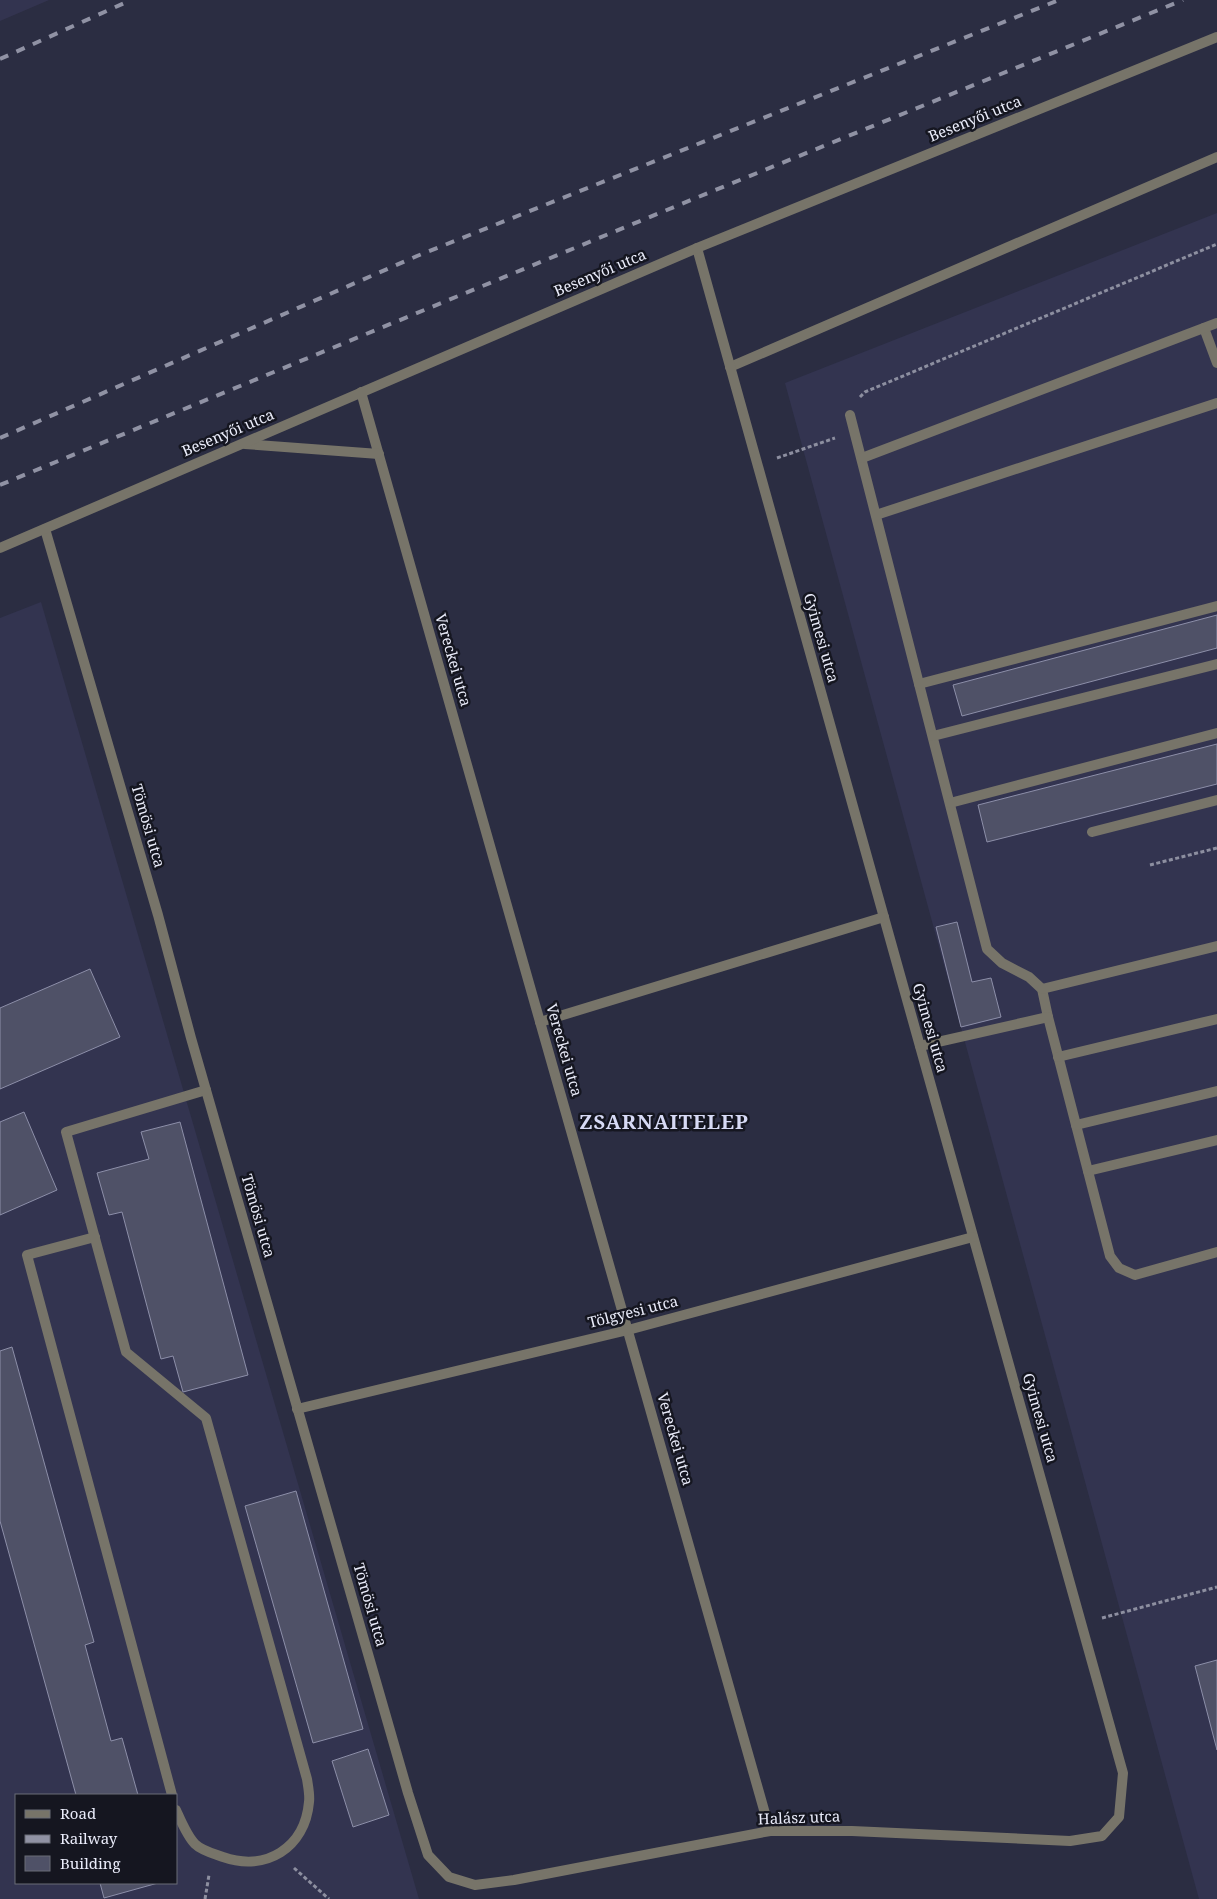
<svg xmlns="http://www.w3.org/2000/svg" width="1217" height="1899" font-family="'Noto Serif',serif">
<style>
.built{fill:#333450;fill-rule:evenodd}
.building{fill:#4f5167;stroke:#8d8fa9}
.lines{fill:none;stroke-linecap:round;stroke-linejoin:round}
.path{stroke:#8d8fa0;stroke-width:3;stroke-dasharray:4 2.5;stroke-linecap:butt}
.lane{stroke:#777469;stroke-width:10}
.street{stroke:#777469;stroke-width:10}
.rail{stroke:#9092a4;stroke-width:4;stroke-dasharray:9 9;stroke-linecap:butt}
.labels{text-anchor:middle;stroke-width:5;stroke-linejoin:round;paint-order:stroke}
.street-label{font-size:15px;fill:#eaecfa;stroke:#151620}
.district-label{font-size:20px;font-weight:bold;letter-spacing:1px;fill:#d7daf5;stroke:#151620}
</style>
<rect width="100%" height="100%" fill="#2b2d42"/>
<g class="built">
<path d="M0 0H49L0 21Z"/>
<path d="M1217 213V1899H1199L785 383Z"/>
<path d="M41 602 419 1899H0V618ZM16 1795H176V1883H16Z"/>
</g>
<g class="building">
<path d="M1217 615V648L962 716 953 685Z"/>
<path d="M1217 744V784L987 842 978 805Z"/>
<path d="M957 922 972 982 991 978 1001 1017 961 1027 936 927Z"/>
<path d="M90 969 120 1037 0 1089V1008Z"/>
<path d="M24 1112 57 1190 0 1215V1122Z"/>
<path d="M180 1122 248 1375 183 1392 173 1356 161 1359 122 1212 109 1215 97 1173 149 1159 141 1132Z"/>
<path d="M12 1347 94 1642 85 1645 111 1741 122 1738 138 1795H76L0 1521V1351Z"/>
<path d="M296 1491 363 1729 313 1743 245 1506Z"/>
<path d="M1217 1660V1750L1195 1666Z"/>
<path d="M368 1749 389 1815 353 1827 332 1761Z"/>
<path d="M100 1883H158L104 1898Z"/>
</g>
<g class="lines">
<g class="path">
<path d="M860 397 865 392 1217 244"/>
<path d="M777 458 835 438"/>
<path d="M1150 865 1217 848"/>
<path d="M1102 1618 1217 1587"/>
<path d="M294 1868 329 1899"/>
<path d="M205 1899 209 1875"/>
</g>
<g class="lane">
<path d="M1204 328 1217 363"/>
<path d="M730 367 1217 157"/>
<path d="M850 415 987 949 1002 963 1029 977 1042 989 1048 1017 1110 1256 1119 1268 1135 1275 1217 1252"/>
<path d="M862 458 1217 323"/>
<path d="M876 515 1217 403"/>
<path d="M919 684 1217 606"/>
<path d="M933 736 1217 664"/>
<path d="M950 803 1217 733"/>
<path d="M1092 832 1217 800"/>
<path d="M1042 989 1217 946"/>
<path d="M920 1046 1048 1017"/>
<path d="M1058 1057 1217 1019"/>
<path d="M1076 1125 1217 1091"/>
<path d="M1088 1171 1217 1140"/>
<path d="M95 1237 27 1255 172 1795"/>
<path d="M176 1810C181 1821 187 1836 195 1844 202 1851 215 1854 223 1857 266 1872 305 1848 309 1802 310 1795 308 1786 307 1779L206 1418 126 1352 66 1132 206 1090"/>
</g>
<g class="street">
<path d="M361 392 770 1831"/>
<path d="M245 444 379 454"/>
<path d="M45 529 158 915 191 1038 408 1793 428 1855 449 1877 475 1885 514 1880 770 1831H852L1070 1841 1102 1836 1119 1817 1123 1773 697 248"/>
<path d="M0 548 697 248 1217 37"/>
<path d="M540 1022 884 917"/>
<path d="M297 1409 628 1330 973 1237"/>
</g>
<g class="rail">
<path d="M0 59 131 0"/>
<path d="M0 438 417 256 1059 0"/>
<path d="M0 485 708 193 1183 0"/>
</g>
</g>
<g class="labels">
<g class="street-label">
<text transform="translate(975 119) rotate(-22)" y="5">Besenyői utca</text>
<text transform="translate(600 273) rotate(-23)" y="5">Besenyői utca</text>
<text transform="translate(228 433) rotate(-23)" y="5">Besenyői utca</text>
<text transform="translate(821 638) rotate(74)" y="5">Gyimesi utca</text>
<text transform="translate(453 660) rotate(74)" y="5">Vereckei utca</text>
<text transform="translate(148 826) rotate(74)" y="5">Tömösi utca</text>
<text transform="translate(930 1028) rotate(74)" y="5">Gyimesi utca</text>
<text transform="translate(564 1050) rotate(74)" y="5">Vereckei utca</text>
<text transform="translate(258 1216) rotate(74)" y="5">Tömösi utca</text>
<text transform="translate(633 1312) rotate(-14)" y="5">Tölgyesi utca</text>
<text transform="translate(1040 1418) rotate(74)" y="5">Gyimesi utca</text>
<text transform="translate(675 1439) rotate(74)" y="5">Vereckei utca</text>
<text transform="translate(370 1605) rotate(74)" y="5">Tömösi utca</text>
<text transform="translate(799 1818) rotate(-2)" y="5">Halász utca</text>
</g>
<g class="district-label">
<text x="664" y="1129">ZSARNAITELEP</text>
</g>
</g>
<rect x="15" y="1794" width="162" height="90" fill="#151620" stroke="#6a6c77"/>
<rect x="25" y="1810" width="25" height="8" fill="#777469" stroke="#6a6c77"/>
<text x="60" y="1819" font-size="15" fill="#eaecfa">Road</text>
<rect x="25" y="1835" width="25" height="8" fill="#9092a4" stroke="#6a6c77"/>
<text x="60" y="1844" font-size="15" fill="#eaecfa">Railway</text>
<rect x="25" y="1856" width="25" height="15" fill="#4f5167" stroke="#6a6c77"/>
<text x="60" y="1869" font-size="15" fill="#eaecfa">Building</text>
</svg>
